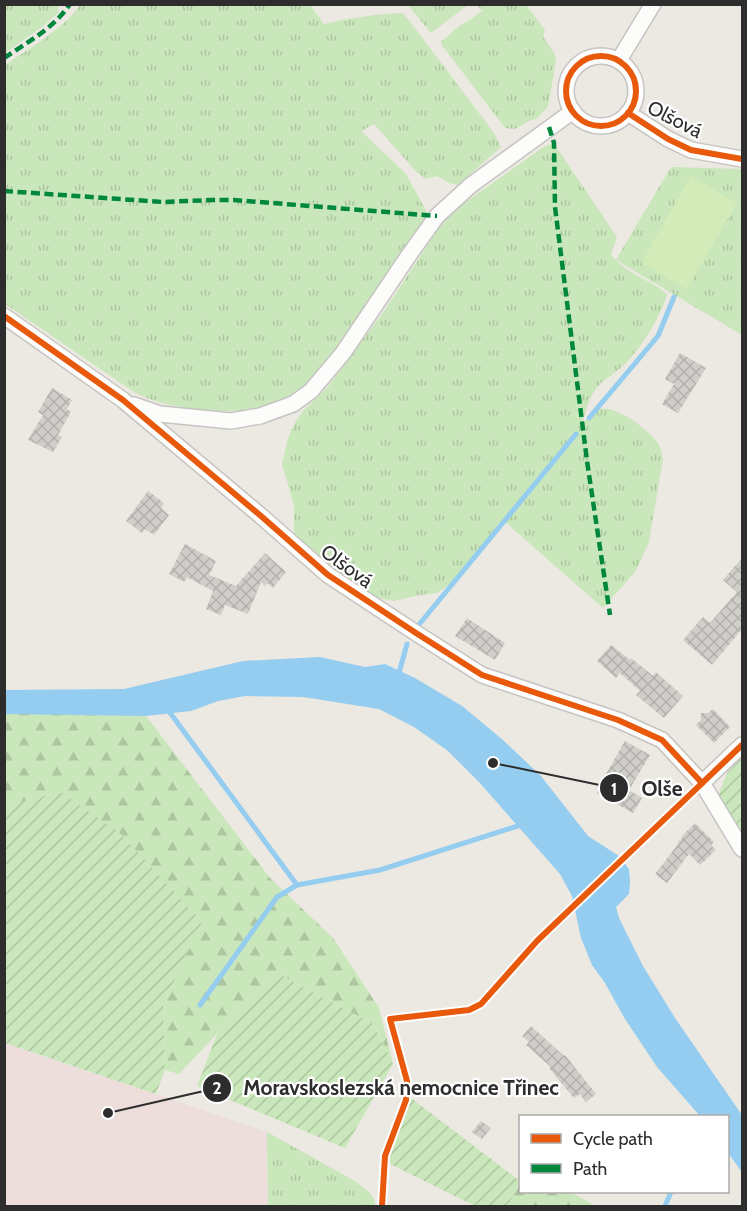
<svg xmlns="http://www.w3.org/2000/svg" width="747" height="1211" font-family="Cabin,sans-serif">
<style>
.medical{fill:#eddedb}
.grass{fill:url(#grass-tufts)}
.forest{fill:url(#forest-firs)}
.garden{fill:url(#garden-furrows)}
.pitch{fill:#d3ebb8}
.water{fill:#94cdef}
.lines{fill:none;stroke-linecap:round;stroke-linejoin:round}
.stream{stroke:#94cdef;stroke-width:5}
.building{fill:url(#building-cross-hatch)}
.street-casing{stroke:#c5c4c3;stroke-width:18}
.street{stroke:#fcfcfb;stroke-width:15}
.quiet{stroke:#00873e;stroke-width:4.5;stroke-dasharray:9 4.5;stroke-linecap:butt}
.cycleway-casing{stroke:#fff;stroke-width:10}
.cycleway{stroke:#e8590c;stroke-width:6}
.labels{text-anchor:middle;stroke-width:4.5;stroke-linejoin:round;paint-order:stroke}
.street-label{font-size:20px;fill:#2d2d2d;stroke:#fff}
.leader{fill:none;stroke:#2d2d2d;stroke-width:2}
.callout-dot{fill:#2d2d2d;stroke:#fff;stroke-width:2}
.mark-label{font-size:18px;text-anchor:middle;font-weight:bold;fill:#fff}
.callout-label{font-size:21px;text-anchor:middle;font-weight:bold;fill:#2d2d2d;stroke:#fff;stroke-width:4.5;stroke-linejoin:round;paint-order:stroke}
</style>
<defs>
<pattern id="grass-tufts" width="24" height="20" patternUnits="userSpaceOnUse" patternTransform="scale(1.5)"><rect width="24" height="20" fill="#c9e7ba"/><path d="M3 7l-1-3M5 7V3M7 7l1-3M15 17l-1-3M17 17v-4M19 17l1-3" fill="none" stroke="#adc6a0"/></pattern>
<pattern id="forest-firs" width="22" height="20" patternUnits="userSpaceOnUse" patternTransform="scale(1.5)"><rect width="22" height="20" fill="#c9e7ba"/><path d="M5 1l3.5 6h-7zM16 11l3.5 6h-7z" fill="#adc6a0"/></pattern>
<pattern id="garden-furrows" width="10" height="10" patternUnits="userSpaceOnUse" patternTransform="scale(1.5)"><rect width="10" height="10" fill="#c9e7ba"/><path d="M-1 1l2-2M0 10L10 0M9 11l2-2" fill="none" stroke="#adc6a0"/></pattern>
<pattern id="building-cross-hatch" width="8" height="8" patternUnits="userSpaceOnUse" patternTransform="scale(1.5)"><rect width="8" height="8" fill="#d0cec9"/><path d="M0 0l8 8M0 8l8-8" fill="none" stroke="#b3b1ad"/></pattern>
</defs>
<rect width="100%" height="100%" fill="#ece8e2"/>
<path class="medical" d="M5 1043 267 1132 268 1206H5Z"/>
<g class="grass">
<path d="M5 4 59 5 58 13 42 27 5 53Z"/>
<path d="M80 5H310L324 24C350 18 376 14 403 13L418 32 494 133 501 147 458 185 449 183 437 176 425 179 413 168 374 124 361 131 406 174 428 214C401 255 374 295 346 335 332 355 318 380 296 393 268 410 235 413 204 410 180 408 155 403 134 392L5 304V65C28 49 65 28 80 5Z"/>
<path d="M408 5H468L431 33Z"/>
<path d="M480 5H526L545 30 543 37 554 52 556 61 549 101 547 108 536 119 529 121 515 129 505 128 441 44V41C448 38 451 32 457 28 465 22 474 18 482 11L478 6Z"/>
<path d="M552 144 559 151 617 237 611 254C621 271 651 280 667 294 661 316 643 345 627 362 618 372 604 378 596 389 588 399 586 412 582 424 588 419 591 411 599 409 616 404 651 431 659 445 661 449 662 455 663 459L649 542 636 571 603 608 504 521 457 579 437 593 420 595 394 601 373 597 335 570 294 534V505L282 464 288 438 296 421 304 410 327 388 385 310 439 228 460 206 545 146Z"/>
<path d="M671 167 742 169V335L616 260Z"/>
<path d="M267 1132 355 1181 369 1192 375 1201V1206H268Z"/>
</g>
<g class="forest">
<path d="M5 713 146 716 270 878 333 938 379 1008 393 1064 373 1024 275 972 179 1074 165 1070 163 1005 201 922 60 792 5 806Z"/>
<path d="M520 1182V1192H570L596 1206H508Z"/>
</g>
<g class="garden">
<path d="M742 757V843L717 798 727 773Z"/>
<path d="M60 792 120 833 202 922 163 1005 165 1070 156 1094 5 1043V806Z"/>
<path d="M275 972 373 1024 393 1064 345 1148 197 1086 218 1032Z"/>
<path d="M411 1098 520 1181 508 1206H475L390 1164V1154Z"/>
</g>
<path class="pitch" d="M691 176 737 203 687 289 641 263Z"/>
<path class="water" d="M320 657 365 667 385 664 415 678 462 706 503 740 541 776 588 836 619 856 629 869 630 881 629 894 616 907 619 918 643 966 675 1018 742 1115V1172L728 1153V1116H700L657 1067 625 1019 605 983 592 965 581 938 572 896 560 874 479 782 448 751 414 727 379 709 303 697 245 696 218 701 191 711 146 716 5 714V690L124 689 243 661Z"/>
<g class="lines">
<g class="stream">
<path d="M589 418 658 336 674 297"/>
<path d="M417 627 576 434"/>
<path d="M399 677V673L407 644"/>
<path d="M168 710 297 885 380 870 524 824"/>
<path d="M200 1005 277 897 297 885"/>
<path d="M665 1206 671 1192"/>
</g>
</g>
<g class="building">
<path d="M680 353 706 368 678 413 662 404 674 384 665 379Z"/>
<path d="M52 388 72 400 67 409 71 412 58 435 62 437 53 452 28 440 43 415 38 412Z"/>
<path d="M148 491 164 503 161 508 169 515 154 535 145 529 142 533 126 521Z"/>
<path d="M185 544 216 561 209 575 236 586 265 553 286 572 273 588 267 583 265 586 261 582 248 614 225 605 221 615 206 609 213 591 187 577 184 582 169 574Z"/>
<path d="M742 558V629L712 665 683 640 703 617 710 623 737 592 723 580Z"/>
<path d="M467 618 505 643 495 660 455 636Z"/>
<path d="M611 645 630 660 631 658 653 676 656 672 683 696 664 718 636 695 640 691 620 673 616 678 597 661Z"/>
<path d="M713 709 730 727 714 743 696 725 701 720V713H708Z"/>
<path d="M625 741 650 755 629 790 642 798 633 813 597 793 607 775 606 774Z"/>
<path d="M695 823 714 842 711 845 716 850 700 865 689 854 667 883 655 874 679 843 678 842 683 837 682 836Z"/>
<path d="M531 1026 564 1056 565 1055 596 1094 586 1102 580 1094 574 1098 549 1068 551 1067 526 1045 529 1042 522 1036Z"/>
<path d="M481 1121 491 1128 482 1139 472 1132Z"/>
</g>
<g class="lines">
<defs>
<g id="street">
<circle cx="601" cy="91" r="35"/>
<path d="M619 60 653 4"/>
<path d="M628 113 668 139 691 150 742 159"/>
<path d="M4 316 123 400 261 516 328 575 416 633 482 675 618 720 662 740 702 783 742 849"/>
<path d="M134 405 160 414 231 421 260 416 293 404 311 391 343 353 409 255 437 216 471 185 573 111"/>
<path d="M702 783 742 745"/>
</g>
</defs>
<use href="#street" class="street-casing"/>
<use href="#street" class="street"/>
<g class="quiet">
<path d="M4 58C28 42 54 28 70 4"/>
<path d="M549 127 554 143 555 207 587 461 610 615"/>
<path d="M4 191 163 202 212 200H234L437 216"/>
</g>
<defs>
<g id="cycleway">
<circle cx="601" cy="91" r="35"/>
<path d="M628 113 668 139 691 150 742 159"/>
<path d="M4 316 123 400 261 516 328 575 416 633 482 675 618 720 662 740 702 783"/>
<path d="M382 1206 385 1156 406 1100 407 1081 390 1019 469 1010 481 1004 537 941 742 745"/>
</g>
</defs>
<use href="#cycleway" class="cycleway-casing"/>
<use href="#cycleway" class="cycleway"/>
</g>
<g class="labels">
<g class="street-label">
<text transform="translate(675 119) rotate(27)" y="7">Olšová</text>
<text transform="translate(347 566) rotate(36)" y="7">Olšová</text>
</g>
</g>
<path class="leader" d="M493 763L614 788M108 1113L217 1088"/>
<g class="callout-dot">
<circle cx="493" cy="763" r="6"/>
<circle cx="108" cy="1113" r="6"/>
<circle cx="614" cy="788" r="15"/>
<circle cx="217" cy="1088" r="15"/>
</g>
<g class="mark-label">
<text x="614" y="795">1</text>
<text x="217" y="1094">2</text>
</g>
<g class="callout-label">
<text x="662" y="796">Olše</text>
<text x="401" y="1095">Moravskoslezská nemocnice Třinec</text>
</g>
<rect width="747" height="1211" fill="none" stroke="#2d2d2d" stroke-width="12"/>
<rect x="519" y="1115" width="210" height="78" fill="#ffffff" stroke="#ababab" stroke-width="1.5"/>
<rect x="531" y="1134" width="30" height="9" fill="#e8590c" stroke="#ababab" stroke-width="1.5"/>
<text x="573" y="1145" font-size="18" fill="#2d2d2d">Cycle path</text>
<rect x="531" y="1164" width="30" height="9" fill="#00873e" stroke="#ababab" stroke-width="1.5"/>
<text x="573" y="1175" font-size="18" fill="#2d2d2d">Path</text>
</svg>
